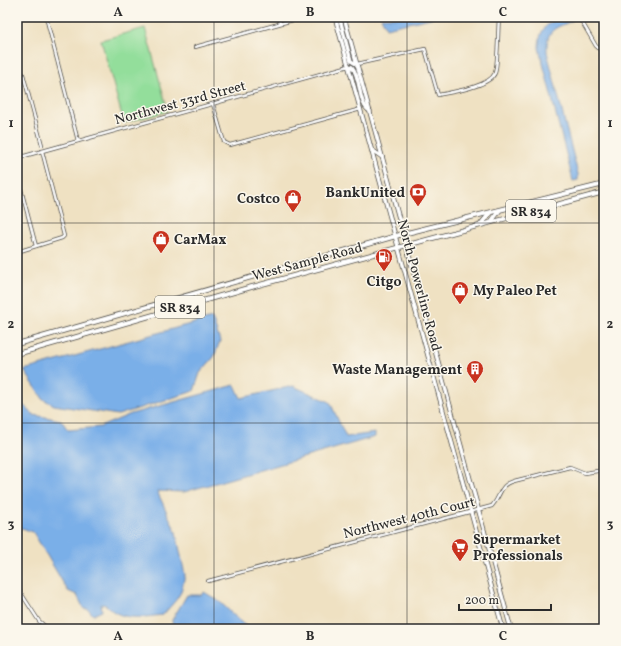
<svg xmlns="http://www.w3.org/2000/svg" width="621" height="646" font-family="Vollkorn,serif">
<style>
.green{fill:#93de9b;stroke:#5f8463}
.water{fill:#7aafe8;stroke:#526d8a}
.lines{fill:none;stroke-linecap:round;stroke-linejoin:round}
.street-casing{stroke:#484642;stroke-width:4}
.secondary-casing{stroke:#484642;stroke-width:5}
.primary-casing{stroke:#484642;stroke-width:5.5}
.street{stroke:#fff;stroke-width:2.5}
.secondary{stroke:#fff;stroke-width:3.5}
.primary{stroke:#fff;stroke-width:4}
.grid{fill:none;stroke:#2b2b2b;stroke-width:1;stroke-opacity:0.55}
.labels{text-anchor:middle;stroke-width:3;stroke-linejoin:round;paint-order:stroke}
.shield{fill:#fbf7ec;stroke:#696865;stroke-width:1}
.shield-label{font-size:13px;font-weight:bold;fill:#2b2b2b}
.street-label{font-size:14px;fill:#2b2b2b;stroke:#fbf7ec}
.poi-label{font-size:14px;font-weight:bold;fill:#2b2b2b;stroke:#fbf7ec;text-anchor:end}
.neatline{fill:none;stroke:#2b2b2b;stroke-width:1.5}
.grid-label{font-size:13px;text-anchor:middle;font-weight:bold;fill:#2b2b2b}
</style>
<rect width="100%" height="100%" fill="#fbf7ec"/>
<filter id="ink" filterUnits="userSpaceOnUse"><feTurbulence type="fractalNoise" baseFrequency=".025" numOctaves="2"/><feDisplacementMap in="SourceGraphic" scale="8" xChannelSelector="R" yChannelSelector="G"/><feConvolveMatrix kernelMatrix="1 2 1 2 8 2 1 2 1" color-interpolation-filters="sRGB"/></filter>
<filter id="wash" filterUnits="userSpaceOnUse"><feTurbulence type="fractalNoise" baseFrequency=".012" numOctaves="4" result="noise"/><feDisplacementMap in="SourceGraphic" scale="16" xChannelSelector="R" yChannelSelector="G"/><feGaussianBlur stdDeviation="0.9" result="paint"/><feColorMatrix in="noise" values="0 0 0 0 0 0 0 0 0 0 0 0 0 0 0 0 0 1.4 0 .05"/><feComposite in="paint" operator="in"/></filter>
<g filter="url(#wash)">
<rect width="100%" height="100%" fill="#efe1c2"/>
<path class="green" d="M145 28 168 111 124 123 101 40Z"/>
<g class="water">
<path d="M381 17H435L386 28Z"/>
<path d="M563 17H572L573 20C556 29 546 27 547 52L578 174V180L573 181 539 48C539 30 546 23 563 17Z"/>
<path d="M212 318 220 341 214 357 200 373 194 391 118 415 54 405 43 399 24 370Z"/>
<path d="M17 380 22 388 23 405 34 415 61 420 68 430 100 427 131 414 235 385 241 398 293 386 330 402 346 437 375 433V437L184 492 157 491 176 532 185 575 181 592 176 600 163 615C143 617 121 622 106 605L101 604 102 611 93 615 88 609H84L77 595 68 591 33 532 22 528 17 530Z"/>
<path d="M204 592 219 601 243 624 251 629H173L172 620 187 595H201Z"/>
</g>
</g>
<g filter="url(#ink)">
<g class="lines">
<defs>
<g id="street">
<path d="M46 17 78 141"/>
<path d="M278 17 280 23"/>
<path d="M579 17 596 46 604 53"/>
<path d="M195 47 304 17"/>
<path d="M357 64 425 49 438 95C452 92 489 87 495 73 498 65 498 28 499 17"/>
<path d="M17 76 23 74 42 145"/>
<path d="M213 104 224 142 230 145 361 109"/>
<path d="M17 148 19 157"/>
<path d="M17 158 349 66"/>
<path d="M17 174 36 246"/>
<path d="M17 252 62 238 64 236 42 151"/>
<path d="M208 581 492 506C502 495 498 486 514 481L570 467 585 473 604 470"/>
<path d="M17 587 39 621 48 629"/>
</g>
<g id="secondary">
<path d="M335 17 503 629"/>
<path d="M337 17 341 23 351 61 356 64"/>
<path d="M344 17 511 629"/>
<path d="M349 66 352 67C361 77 358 105 370 111"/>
<path d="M372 150 382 157"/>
</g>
<g id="primary">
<path d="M491 222 499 211"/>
<path d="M481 224 490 213"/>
<path d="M17 344 403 234 604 184"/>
<path d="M17 354 248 288 604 192"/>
</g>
</defs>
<use href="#street" class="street-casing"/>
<use href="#secondary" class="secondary-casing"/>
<use href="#primary" class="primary-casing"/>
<use href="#street" class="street"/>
<use href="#secondary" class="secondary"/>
<use href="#primary" class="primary"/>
</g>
</g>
<path class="grid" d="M214 17V629M407 17V629M17 223H604M17 423H604"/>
<defs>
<symbol id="bank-pin" viewBox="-11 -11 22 30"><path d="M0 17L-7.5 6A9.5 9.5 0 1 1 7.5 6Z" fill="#c8321e" stroke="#fbf7ec"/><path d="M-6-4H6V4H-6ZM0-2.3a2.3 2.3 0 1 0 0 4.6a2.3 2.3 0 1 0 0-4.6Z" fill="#fff"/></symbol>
<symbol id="shop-pin" viewBox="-11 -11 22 30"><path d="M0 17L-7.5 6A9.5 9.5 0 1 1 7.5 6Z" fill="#c8321e" stroke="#fbf7ec"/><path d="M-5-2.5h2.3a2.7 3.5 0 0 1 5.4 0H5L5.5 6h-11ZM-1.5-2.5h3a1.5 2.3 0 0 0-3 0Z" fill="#fff"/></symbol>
<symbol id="fuel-pin" viewBox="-11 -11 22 30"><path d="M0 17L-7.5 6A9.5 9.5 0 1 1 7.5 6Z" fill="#c8321e" stroke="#fbf7ec"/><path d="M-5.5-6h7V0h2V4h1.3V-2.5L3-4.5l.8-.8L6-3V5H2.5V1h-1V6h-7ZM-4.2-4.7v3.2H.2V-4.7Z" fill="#fff"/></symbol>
<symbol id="building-pin" viewBox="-11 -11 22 30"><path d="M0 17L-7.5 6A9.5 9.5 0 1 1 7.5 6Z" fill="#c8321e" stroke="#fbf7ec"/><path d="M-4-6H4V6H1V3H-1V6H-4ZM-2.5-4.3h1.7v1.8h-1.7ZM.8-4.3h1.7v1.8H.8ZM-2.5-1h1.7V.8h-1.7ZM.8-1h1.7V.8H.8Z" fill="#fff"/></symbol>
<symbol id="supermarket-pin" viewBox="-11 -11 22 30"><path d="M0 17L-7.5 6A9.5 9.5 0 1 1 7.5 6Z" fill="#c8321e" stroke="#fbf7ec"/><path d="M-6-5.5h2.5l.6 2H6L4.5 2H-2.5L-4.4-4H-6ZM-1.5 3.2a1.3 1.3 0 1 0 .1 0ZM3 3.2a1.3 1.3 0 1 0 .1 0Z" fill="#fff"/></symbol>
</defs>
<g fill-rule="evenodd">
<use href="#bank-pin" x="408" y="182" width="20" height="27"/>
<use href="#shop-pin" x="283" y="188" width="20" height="27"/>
<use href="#shop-pin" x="151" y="229" width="20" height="27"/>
<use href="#fuel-pin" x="374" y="247" width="20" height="27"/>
<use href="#shop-pin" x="450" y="280" width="20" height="27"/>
<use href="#building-pin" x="465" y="359" width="20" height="27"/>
<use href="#supermarket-pin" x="450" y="537" width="20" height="27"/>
</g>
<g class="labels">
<g class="shield">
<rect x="506" y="200" width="50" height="22" rx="3"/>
<rect x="155" y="296" width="50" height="22" rx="3"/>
</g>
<g class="shield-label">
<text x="531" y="216">SR 834</text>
<text x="180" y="312">SR 834</text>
</g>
<g class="street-label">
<text transform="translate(180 102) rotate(-15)" y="5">Northwest 33rd Street</text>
<text transform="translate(307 261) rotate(-15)" y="5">West Sample Road</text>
<text transform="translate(420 285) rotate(75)" y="5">North Powerline Road</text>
<text transform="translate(409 517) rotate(-14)" y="5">Northwest 40th Court</text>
</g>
<g class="poi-label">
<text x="405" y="197">BankUnited</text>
<text x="280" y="203">Costco</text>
<text x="174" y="244" text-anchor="start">CarMax</text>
<text x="384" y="286" text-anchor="middle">Citgo</text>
<text x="473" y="295" text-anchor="start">My Paleo Pet</text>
<text x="462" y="374">Waste Management</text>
<text x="473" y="544" text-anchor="start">Supermarket<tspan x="473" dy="16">Professionals</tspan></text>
</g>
</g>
<rect width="621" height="646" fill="none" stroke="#fbf7ec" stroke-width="44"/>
<path d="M459 604v6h92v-6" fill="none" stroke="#2b2b2b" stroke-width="2"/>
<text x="465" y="604" font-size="12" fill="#2b2b2b" stroke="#fbf7ec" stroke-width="3" paint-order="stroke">200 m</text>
<rect x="22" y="22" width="577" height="602" class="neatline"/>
<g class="grid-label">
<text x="118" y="16">A</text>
<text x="310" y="16">B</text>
<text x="503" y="16">C</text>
<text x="11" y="127">1</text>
<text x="610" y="127">1</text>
<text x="11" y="328">2</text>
<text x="610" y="328">2</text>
<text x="11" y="528">3</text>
<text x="610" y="528">3</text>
<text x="118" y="640">A</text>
<text x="310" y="640">B</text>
<text x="503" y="640">C</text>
</g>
</svg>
